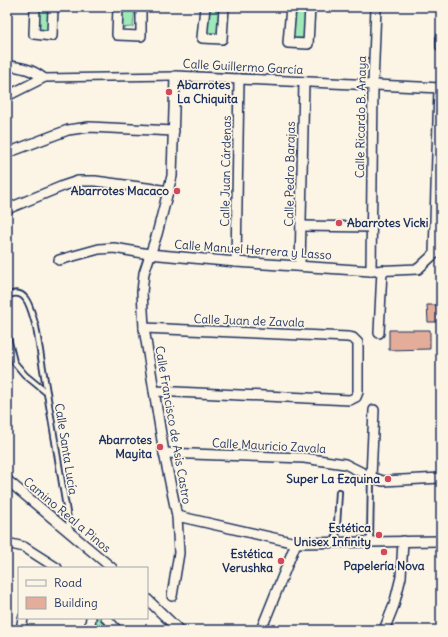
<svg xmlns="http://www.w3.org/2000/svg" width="448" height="637" font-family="Delius,sans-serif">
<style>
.green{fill:#9fe8b7;stroke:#5d8c8a}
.building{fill:#e4ad9a;stroke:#1b2f5e}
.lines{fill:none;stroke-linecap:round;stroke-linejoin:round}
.service-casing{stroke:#1b2f5e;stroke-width:8}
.pedestrian-casing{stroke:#1b2f5e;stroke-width:10}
.minor-casing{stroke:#1b2f5e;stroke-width:12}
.service{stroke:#fcf5e5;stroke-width:4.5}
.pedestrian{stroke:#fcf5e5;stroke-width:7}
.minor{stroke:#fcf5e5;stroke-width:9}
.poi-dot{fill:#d1495b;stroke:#fcf5e5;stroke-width:1.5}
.labels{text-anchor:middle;stroke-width:3.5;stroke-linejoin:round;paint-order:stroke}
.street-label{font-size:12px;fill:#1b2f5e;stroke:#fcf5e5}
.poi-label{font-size:12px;font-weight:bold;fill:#1b2f5e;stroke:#fcf5e5;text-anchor:end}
</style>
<rect width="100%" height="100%" fill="#fcf5e5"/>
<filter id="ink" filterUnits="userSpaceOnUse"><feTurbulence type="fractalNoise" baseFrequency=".025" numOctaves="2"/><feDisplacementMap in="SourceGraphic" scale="8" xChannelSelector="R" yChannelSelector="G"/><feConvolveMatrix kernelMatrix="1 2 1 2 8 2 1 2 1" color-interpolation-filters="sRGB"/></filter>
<g filter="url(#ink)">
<g class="green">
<path d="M36 7H51V35L35 33Z"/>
<path d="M121 7H135L133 27 119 28Z"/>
<path d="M208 7H219L217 34 206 33Z"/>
<path d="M294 7H306L304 38H290Z"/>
<path d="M95 618H102L113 630H92Z"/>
</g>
<g class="building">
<path d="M427 305H441V322H428Z"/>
<path d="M389 330H430V349L389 350Z"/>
</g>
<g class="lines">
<defs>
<g id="service">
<path d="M7 296C28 285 31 312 36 327L70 531"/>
<path d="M8 338 14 362 25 375 47 393"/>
<path d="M370 541 371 477"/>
<path d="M336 542 339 492"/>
</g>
<path id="pedestrian" d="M43 78 175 76"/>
<g id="minor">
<path d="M35 7 34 34 52 36 53 7"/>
<path d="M118 7 117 35 141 36V7"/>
<path d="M205 7 202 38 222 39 224 7"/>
<path d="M291 7 288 43 308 44 310 7"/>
<path d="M441 38V47"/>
<path d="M7 66C21 67 32 69 43 78L7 96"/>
<path d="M7 153 68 130 89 127 174 131"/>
<path d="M7 209 63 186 78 181H95L169 191"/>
<path d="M301 226 371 227"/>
<path d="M434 254 439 88"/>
<path d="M59 260 99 249 114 248 149 254 236 262 371 271 418 269 434 254 441 252"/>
<path d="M236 262 239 79"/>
<path d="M300 266 304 82"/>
<path d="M371 271 373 85 376 7"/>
<path d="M144 328 348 337 353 338 358 343V392L356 397 350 400 154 391"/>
<path d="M379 333 382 270"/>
<path d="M164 453 304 458 345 464 371 477 383 481 441 478"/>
<path d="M371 477 374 410"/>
<path d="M7 480 112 568"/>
<path d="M177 516 296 543 441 541"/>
<path d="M7 543 24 547 57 568"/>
<path d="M172 596 179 553 177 516 164 453 144 328 142 292 144 273 157 234 172 176 175 76 441 88"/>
<path d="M147 599 179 630"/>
<path d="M106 618 117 630"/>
<path d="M21 630 23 618"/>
<path d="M89 630 91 618"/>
<path d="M261 630 296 543"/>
<path d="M384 630 394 605 401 577 403 541"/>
</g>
</defs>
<use href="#service" class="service-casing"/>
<use href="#pedestrian" class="pedestrian-casing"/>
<use href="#minor" class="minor-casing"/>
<use href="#service" class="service"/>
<use href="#pedestrian" class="pedestrian"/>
<use href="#minor" class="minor"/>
</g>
</g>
<g class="poi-dot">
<circle cx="169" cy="92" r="4"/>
<circle cx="177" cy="191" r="4"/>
<circle cx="339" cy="223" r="4"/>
<circle cx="160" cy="447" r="4"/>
<circle cx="388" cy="479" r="4"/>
<circle cx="379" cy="535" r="4"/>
<circle cx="384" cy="552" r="4"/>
<circle cx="281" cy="561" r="4"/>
</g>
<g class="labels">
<g class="street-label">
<text transform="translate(243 67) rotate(3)" y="4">Calle Guillermo García</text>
<text transform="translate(361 117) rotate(-89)" y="4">Calle Ricardo B. Anaya</text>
<text transform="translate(226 171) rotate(-89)" y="4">Calle Juan Cárdenas</text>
<text transform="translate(290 174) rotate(-89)" y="4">Calle Pedro Barajas</text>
<text transform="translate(253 250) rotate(4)" y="4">Calle Manuel Herrera y Lasso</text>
<text transform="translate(249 321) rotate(2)" y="4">Calle Juan de Zavala</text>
<text transform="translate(173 425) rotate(80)" y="4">Calle Francisco de Asís Castro</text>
<text transform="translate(269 446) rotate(3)" y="4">Calle Mauricio Zavala</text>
<text transform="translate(66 449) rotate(81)" y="4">Calle Santa Lucía</text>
<text transform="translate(67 515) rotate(40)" y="4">Camino Real a Pinos</text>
</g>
<g class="poi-label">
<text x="177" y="89" text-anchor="start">Abarrotes<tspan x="177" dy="14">La Chiquita</tspan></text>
<text x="169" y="195">Abarrotes Macaco</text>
<text x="347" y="227" text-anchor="start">Abarrotes Vicki</text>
<text x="152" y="444">Abarrotes<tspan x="152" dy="14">Mayita</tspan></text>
<text x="380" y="483">Super La Ezquina</text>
<text x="371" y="532">Estética<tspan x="371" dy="14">Unisex Infinity</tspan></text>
<text x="273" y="558">Estética<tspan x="273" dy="14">Verushka</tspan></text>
<text x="384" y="570" text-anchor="middle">Papelería Nova</text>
</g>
</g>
<rect width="448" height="637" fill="none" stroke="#fcf5e5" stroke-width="24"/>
<rect x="12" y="12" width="424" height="613" fill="none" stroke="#1b2f5e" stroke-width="1.5" filter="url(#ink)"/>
<rect x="18" y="567" width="130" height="52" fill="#fcf5e5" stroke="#a2a6af"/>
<rect x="26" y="580" width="20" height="6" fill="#fcf5e5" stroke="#a2a6af"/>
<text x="54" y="587" font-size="12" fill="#1b2f5e">Road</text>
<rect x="26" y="597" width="20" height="12" fill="#e4ad9a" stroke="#a2a6af"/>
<text x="54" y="607" font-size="12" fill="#1b2f5e">Building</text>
</svg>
